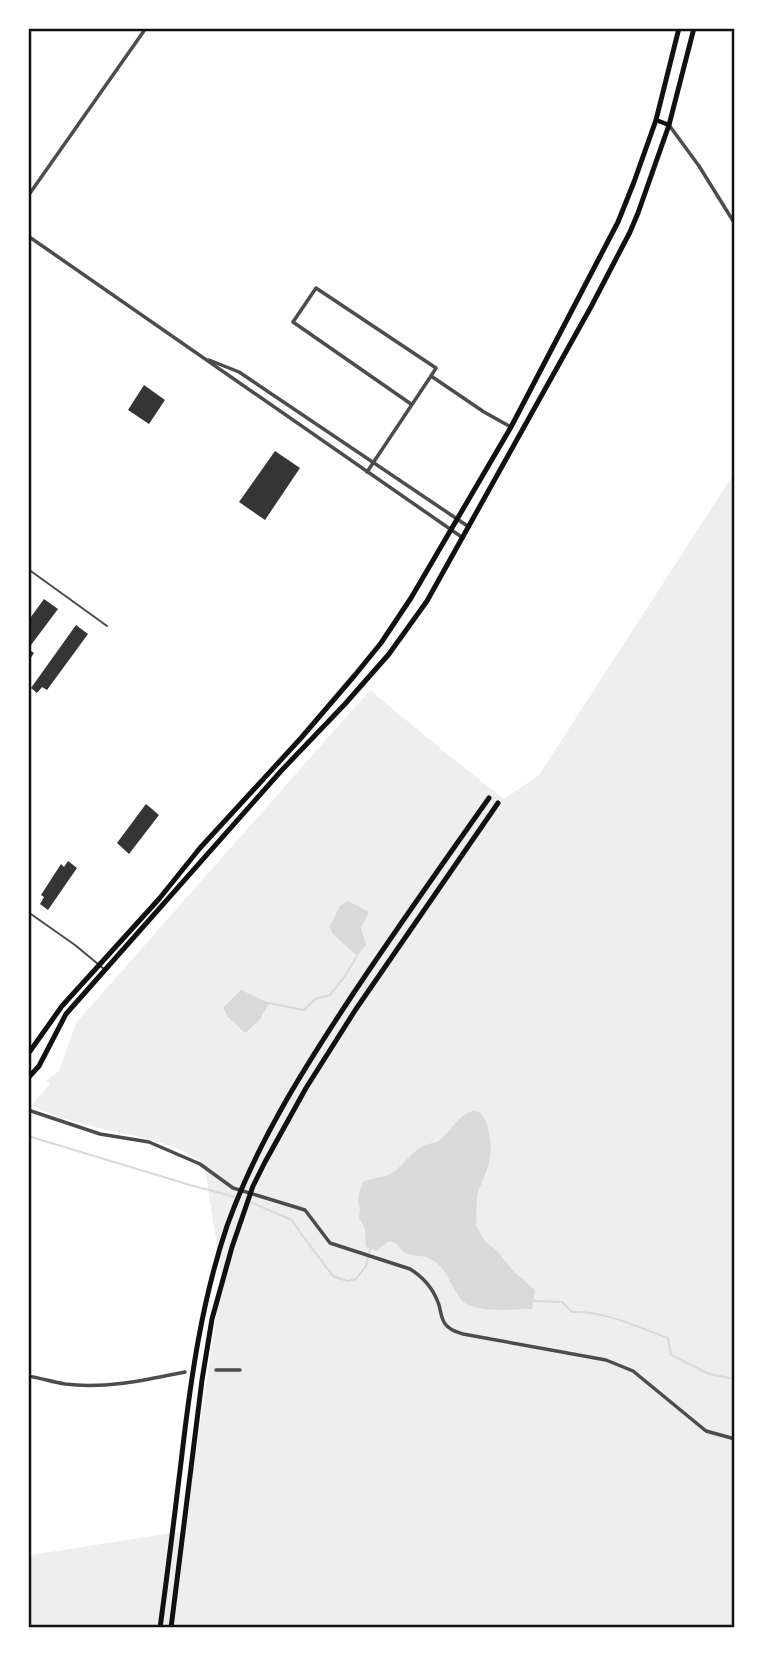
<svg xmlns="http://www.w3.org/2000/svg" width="763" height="1656" font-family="'Noto Sans',sans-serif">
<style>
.green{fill:#eee}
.water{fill:#d9d9d9}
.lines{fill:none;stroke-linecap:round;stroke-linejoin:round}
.stream{stroke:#d9d9d9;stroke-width:2}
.building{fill:#353535}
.service{stroke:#4c4c4c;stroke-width:2}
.minor{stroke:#4c4c4c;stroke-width:3.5}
.tertiary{stroke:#4c4c4c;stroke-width:3.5}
.secondary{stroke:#111;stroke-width:4.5}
.primary{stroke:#111;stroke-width:5}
.trunk{stroke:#111;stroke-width:5}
.neatline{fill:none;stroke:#111;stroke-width:2.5}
</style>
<rect width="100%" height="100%" fill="#fff"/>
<path class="green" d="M735 472V1628H28V1561L31 1555 184 1531 222 1278 204 1163C155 1129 83 1134 32 1105L50 1084 46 1081 59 1071 76 1023 370 690 452 758 504 799 539 775Z"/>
<g class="water">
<path d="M348 901 369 912 361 928 366 945 357 956 332 933 330 926 340 906Z"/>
<path d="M241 990 269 1003 259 1021 245 1033 228 1017 223 1008Z"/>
<path d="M473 1111 480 1112 486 1121 489 1133 491 1148 489 1164 477 1195 476 1225 484 1240 499 1253 514 1272 535 1290 532 1309C513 1309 470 1315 459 1297 451 1285 446 1269 434 1261 419 1250 410 1264 396 1243L389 1241 377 1251 366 1247 365 1229 359 1218 360 1209 358 1202 359 1193 363 1182C373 1177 386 1178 395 1171 405 1163 412 1151 425 1145 430 1143 436 1144 440 1140 452 1131 458 1114 473 1111Z"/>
</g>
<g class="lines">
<g class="stream">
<path d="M269 1003 304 1010 315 999 330 995 345 976 357 956"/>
<path d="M28 1136 190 1185 235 1197"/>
<path d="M250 1202 292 1220 302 1235 333 1276 347 1281 356 1279 366 1266 370 1249"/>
<path d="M533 1300 536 1301 562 1302 572 1312C606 1311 637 1327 668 1338L671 1355 709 1374 735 1379"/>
</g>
</g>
<g class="building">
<path d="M144 385 165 400 149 424 128 410Z"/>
<path d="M275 451 300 468 265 520 239 502Z"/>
<path d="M44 599 58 609 28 649 34 653 28 662V621Z"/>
<path d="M76 625 88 634 47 690 42 687 37 693 31 688Z"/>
<path d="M146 804 159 815 129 854 117 843Z"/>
<path d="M68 861 77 868 48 910 40 904 44 897 41 895 61 864 64 867Z"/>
</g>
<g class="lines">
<g class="service">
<path d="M28 569 107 626"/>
<path d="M28 912 75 945 104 969"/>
</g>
<g class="minor">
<path d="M28 196 146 28"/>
<path d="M411 404 293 322 316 288 436 368 431 376 484 412 511 427"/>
<path d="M367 472 431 376"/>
<path d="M28 1110 100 1134 149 1142 200 1164 233 1188 305 1210 330 1243 410 1269C423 1277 434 1290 439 1305 441 1312 441 1321 447 1326 452 1331 457 1332 463 1334L606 1360 633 1371 706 1431 735 1439"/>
<path d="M216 1370H240"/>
<path d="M28 1376C40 1378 53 1382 65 1384 105 1389 146 1380 185 1372"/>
</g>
<g class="tertiary">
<path d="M669 125 699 166 735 224"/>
<path d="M28 236 463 538"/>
<path d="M209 360 239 372 469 527"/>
</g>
<path class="secondary" d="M656 120 669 125"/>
<g class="primary">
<path d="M28 1054 62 1006 159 899 200 848 301 738 355 675 381 643 411 598 511 427 618 222 634 182 656 120 679 28"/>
<path d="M28 1078 39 1066 66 1014 281 771 345 704 389 654 427 601 592 305 630 232 638 213 669 125 694 28"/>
</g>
<g class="trunk">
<path d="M160 1628C168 1570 175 1512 182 1454 191 1377 202 1300 227 1226 257 1142 304 1068 353 994 397 928 443 863 489 798"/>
<path d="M171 1628 202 1380 212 1319 232 1247 253 1186 265 1162 306 1088 356 1009 498 803"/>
</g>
</g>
<rect width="763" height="1656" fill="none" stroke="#ffffff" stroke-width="60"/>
<rect x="30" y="30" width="703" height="1596" class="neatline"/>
</svg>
